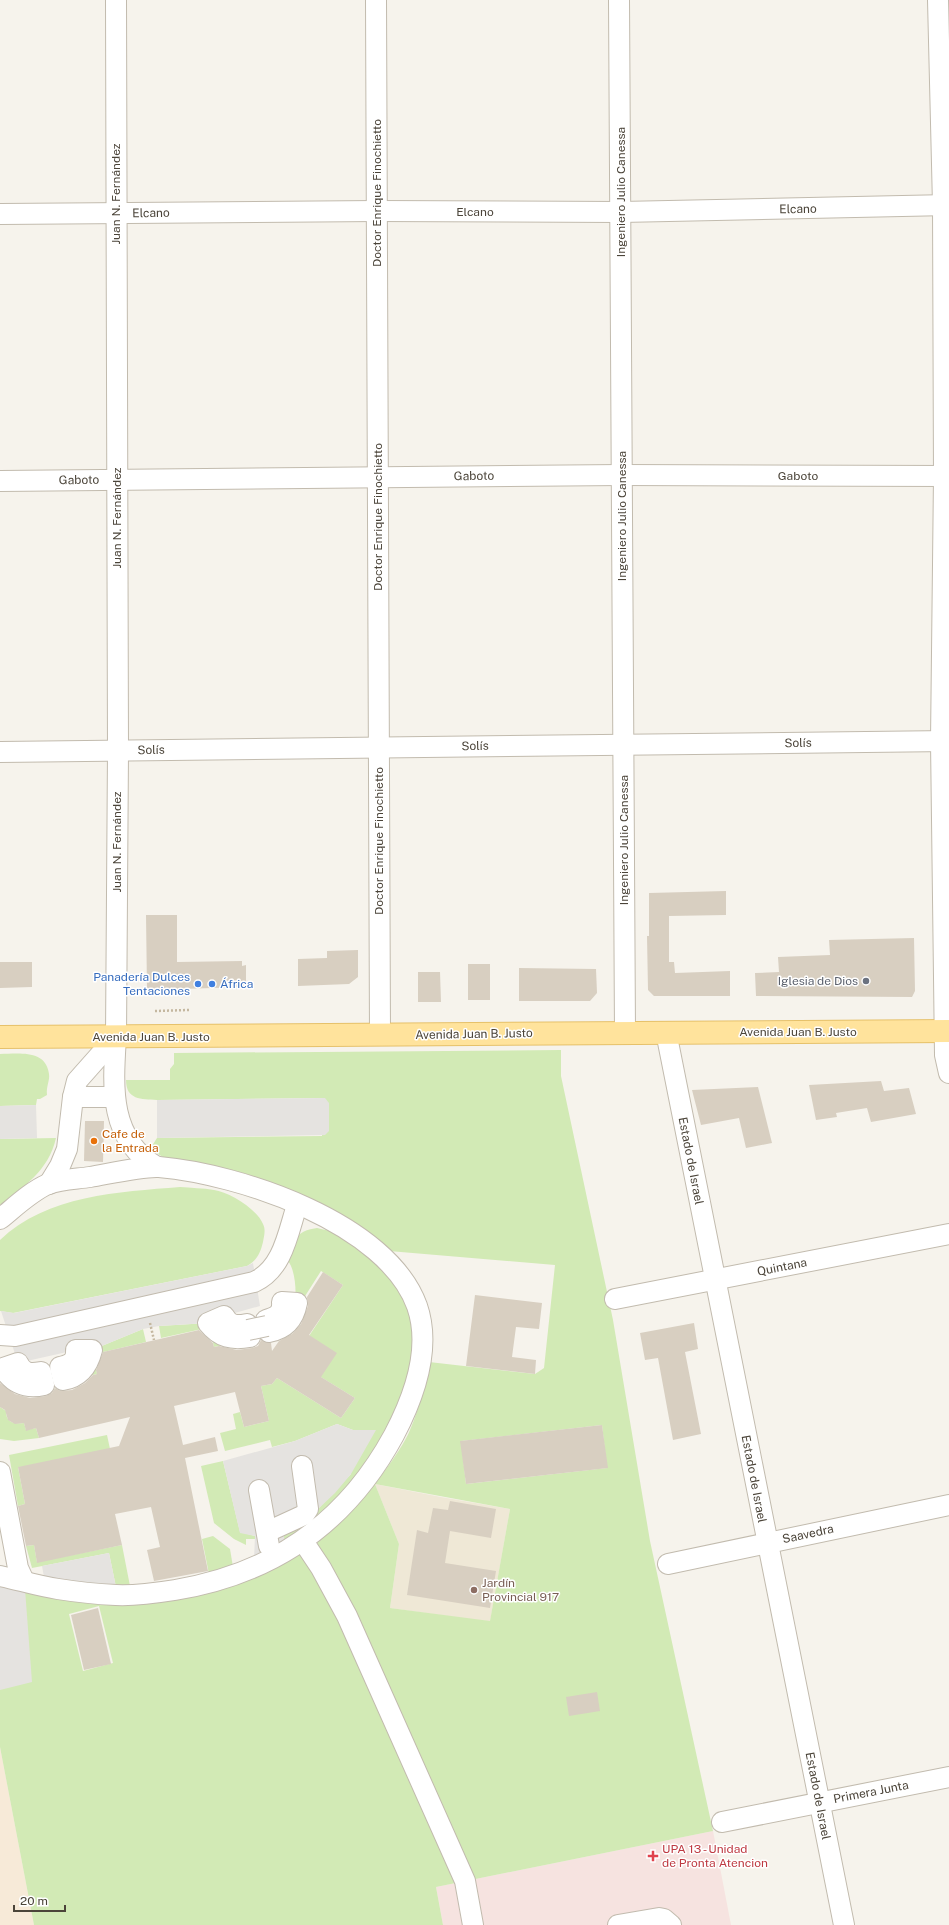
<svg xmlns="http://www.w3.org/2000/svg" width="949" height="1925" font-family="'Public Sans',sans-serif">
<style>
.commercial{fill:#f7ead8}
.education{fill:#efe8d6}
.medical{fill:#f6e3e0}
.green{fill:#d2eab5;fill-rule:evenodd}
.parking{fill:#e5e3e0}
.building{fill:#d8cfc1}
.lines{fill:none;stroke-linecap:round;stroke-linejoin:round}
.minor-casing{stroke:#c2bbae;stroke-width:22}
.major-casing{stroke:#e6c16a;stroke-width:24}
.path{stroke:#c4b79f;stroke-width:2.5;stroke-dasharray:2 2;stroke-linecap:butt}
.minor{stroke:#fff;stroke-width:20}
.major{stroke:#ffe39c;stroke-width:22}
.minor-bridge-casing{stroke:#c2bbae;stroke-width:22;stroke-linecap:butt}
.minor-bridge{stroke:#fff;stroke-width:20}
.worship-dot{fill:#6b7280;stroke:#fff;stroke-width:1.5}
.shop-dot{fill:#3f7fe0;stroke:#fff;stroke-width:1.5}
.food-dot{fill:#e8710a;stroke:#fff;stroke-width:1.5}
.education-dot{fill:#8d6e63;stroke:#fff;stroke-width:1.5}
.health-dot{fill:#e0444e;stroke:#fff;stroke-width:1.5}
.labels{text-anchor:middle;stroke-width:3;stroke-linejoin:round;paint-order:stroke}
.street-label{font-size:12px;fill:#4b4439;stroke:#fff}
.shop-label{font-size:12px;fill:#366cbe;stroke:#fff;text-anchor:end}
.worship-label{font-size:12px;fill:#5b616d;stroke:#fff;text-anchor:end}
.food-label{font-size:12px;fill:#c56008;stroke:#fff;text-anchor:start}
.education-label{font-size:12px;fill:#785e54;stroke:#fff;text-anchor:start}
.health-label{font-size:12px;fill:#be3a42;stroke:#fff;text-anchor:start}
</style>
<rect width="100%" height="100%" fill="#f6f3ec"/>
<path class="commercial" d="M0 1747 34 1925H0Z"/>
<path class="education" d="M375 1484 441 1497 510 1509 490 1622 390 1608 399 1544Z"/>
<path class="medical" d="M713 1831 731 1925H443L436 1887Z"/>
<g class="green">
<path d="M561 1050V1076L613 1320 650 1541 713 1831 436 1887 443 1925H34L0 1747V1669L25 1589 98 1601 299 1554 317 1545C320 1531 341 1521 351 1511 369 1492 400 1454 410 1430 419 1409 425 1385 429 1362L535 1374 544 1368 555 1265 389 1251 315 1201 271 1182 243 1173 166 1159 150 1149 157 1138 322 1136V1098L157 1100C141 1099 126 1100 126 1080H170V1069L174 1064V1053ZM602 1425 607 1468 466 1484 461 1441ZM375 1484 510 1509 490 1621 390 1608 399 1544ZM99 1606 113 1663 83 1671 69 1614Z"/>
<path d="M0 1054C18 1054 46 1049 49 1074 50 1081 46 1086 47 1095L40 1099H37L36 1105 0 1106Z"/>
<path d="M56 1138C49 1170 24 1187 0 1205V1139Z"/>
<path d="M180 1187C191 1188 203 1188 214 1190 229 1192 257 1209 263 1224 266 1230 264 1236 263 1242 260 1254 257 1260 247 1266L13 1313 0 1311V1240C47 1195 119 1192 180 1187Z"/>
<path d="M317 1228 334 1232 362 1250 403 1293 414 1329 410 1376 392 1421 375 1449 340 1497 285 1543 282 1530 317 1510 351 1474 353 1430 337 1424 295 1441 272 1447 270 1440 225 1451 220 1433 236 1429 233 1414 240 1412 244 1427 269 1421 261 1386 272 1384 277 1378 341 1418 355 1398 298 1363 309 1336 343 1285 321 1271 293 1315C297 1302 297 1272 288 1261 293 1242 294 1231 317 1228Z"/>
<path d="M208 1323 250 1339 214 1347 211 1334 202 1329 161 1338 159 1326Z"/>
<path d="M143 1329 146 1342 99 1353 95 1362 97 1374 63 1382 92 1350Z"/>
<path d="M0 1407 6 1411C6 1423 14 1424 24 1423L26 1430 36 1428 39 1438 14 1441 0 1439Z"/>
<path d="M107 1435 113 1463 18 1467 25 1504 18 1506 9 1455Z"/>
<path d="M223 1461 240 1532 255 1536V1539H246V1545L234 1539 214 1523 201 1466Z"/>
<path d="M213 1536 230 1549 233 1567 209 1574 202 1539Z"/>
<path d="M34 1545 37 1562 122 1545 130 1586 116 1587 109 1553 32 1568 26 1546Z"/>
</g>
<g class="parking">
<path d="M325 1098 329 1103V1131L325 1135 157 1138V1100Z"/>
<path d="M36 1105 37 1138 0 1139V1106Z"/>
<path d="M253 1263 260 1306 224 1316 208 1323 159 1326 143 1329 92 1350H76L18 1363 1 1311 14 1313 247 1266Z"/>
<path d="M337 1424 353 1430H376L351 1474 335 1493 317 1510 283 1530 285 1543 254 1559 255 1536 240 1533 223 1461 295 1441Z"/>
<path d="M109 1553 116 1587 44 1577 42 1566Z"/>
<path d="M0 1585 25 1589 32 1682 0 1690Z"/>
</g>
<g class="building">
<path d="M726 891V915L669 916V962H674L675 973 730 971V996H654L648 990 647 936H649V893Z"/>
<path d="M146 915H177V962L242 961V966L246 965V987L147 990Z"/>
<path d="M914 938 915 991 912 997 756 996 755 973 779 972 778 957 830 955 829 940Z"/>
<path d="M358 950V977L349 984 298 986V959L327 958V951Z"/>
<path d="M0 962H32V987L0 988Z"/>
<rect x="468" y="964" width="22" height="36"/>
<path d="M519 968 596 969 597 993 590 1001H519Z"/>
<path d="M418 972H440L441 1002H418Z"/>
<path d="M881 1081 884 1091 909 1088 916 1114 871 1122 867 1108 836 1113 837 1117 816 1120 809 1085Z"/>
<path d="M758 1087 772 1143 746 1148 739 1118 701 1125 692 1090Z"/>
<path d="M85 1121H104L103 1162 84 1161Z"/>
<path d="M323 1272 343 1285 309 1335 337 1353 321 1377 355 1398 341 1418 277 1378 272 1384 261 1386 269 1421 244 1427 235 1392 174 1406 183 1445 215 1437 218 1451 185 1458 208 1571 154 1581 147 1550 160 1547 151 1507 115 1514 122 1545 37 1563 34 1545 26 1546 18 1506 25 1504 18 1467 119 1446 130 1417 39 1438 36 1428 26 1431 24 1423 15 1424 8 1420 5 1410 0 1407V1383L15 1394 30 1398 46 1396 52 1393 55 1388 60 1391 72 1390 85 1383 93 1375 97 1374 96 1370 103 1352 199 1330 213 1343 214 1347 219 1346 237 1350 252 1348 258 1346 261 1340 271 1343 272 1351 279 1341 292 1334 301 1324 308 1306 307 1297Z"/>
<path d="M475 1295 542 1303 539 1329 516 1327 512 1357 536 1360 535 1374 466 1366Z"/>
<path d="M694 1323 698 1349 685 1352 701 1434 673 1440 658 1358 645 1360 640 1333Z"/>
<path d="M602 1425 608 1468 466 1484 460 1441Z"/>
<path d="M450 1501 496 1509 491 1538 450 1531 445 1563 496 1571 490 1608 407 1595 417 1530 428 1533 433 1508 448 1510Z"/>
<path d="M98 1608 111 1664 84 1670 71 1615Z"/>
<path d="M597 1692 600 1711 569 1716 566 1697Z"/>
</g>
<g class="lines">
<defs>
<g id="minor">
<path d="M116 0 118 751 116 1037C113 1085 108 1139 157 1167"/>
<path d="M376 0 380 1035"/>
<path d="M619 0 625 1033"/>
<path d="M938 0 943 205 944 476 941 741 945 1055 949 1073"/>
<path d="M0 214 377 211 621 212 949 205"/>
<path d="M0 481 622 475 949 476"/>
<path d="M0 752 949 741"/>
<path d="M666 1032 844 1925"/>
<path d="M73 1097H115"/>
<path d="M49 1184 60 1166 67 1149 73 1097 77 1081 116 1037"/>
<path d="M0 1219C15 1207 30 1192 48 1184 60 1179 77 1179 90 1177 108 1174 142 1166 159 1167 240 1174 387 1223 417 1306 432 1349 414 1397 394 1435 347 1522 273 1574 175 1590 156 1593 136 1596 116 1595 97 1594 77 1592 58 1589 38 1586 19 1580 0 1576"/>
<path d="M615 1299 949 1234"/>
<path d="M282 1302 297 1303C294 1319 285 1329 269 1332L266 1320C276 1317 283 1314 282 1302Z"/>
<path d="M224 1316C230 1326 236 1326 247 1324L250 1337C232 1340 220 1338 208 1323Z"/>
<path d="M0 1335 15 1336 254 1282C283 1269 288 1233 297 1205"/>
<path d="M76 1350H92C88 1366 80 1377 63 1380L60 1367C70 1365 77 1361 76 1350Z"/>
<path d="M18 1363C23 1374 31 1374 41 1372L44 1385C26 1389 13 1384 3 1368Z"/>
<path d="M0 1472 18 1568 24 1581"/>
<path d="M259 1490 269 1546"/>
<path d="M267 1532 304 1515 308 1509 302 1466"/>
<path d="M303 1541 321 1568 347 1616 465 1881 473 1925"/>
<path d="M668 1564 949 1505"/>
<path d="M722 1822 949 1777"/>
<path d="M618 1925 659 1918 664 1919 671 1925"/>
</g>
<path id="major" d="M0 1037 949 1031"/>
</defs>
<use href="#minor" class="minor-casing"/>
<use href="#major" class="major-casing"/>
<g class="path">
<path d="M155 1011 189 1010"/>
<path d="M150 1323 154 1340"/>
</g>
<use href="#minor" class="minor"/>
<use href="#major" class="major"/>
<defs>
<path id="minor-bridge" d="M248 1330 267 1326"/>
</defs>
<use href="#minor-bridge" class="minor-bridge-casing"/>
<use href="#minor-bridge" class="minor-bridge"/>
</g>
<circle class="worship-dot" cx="866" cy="981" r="4"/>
<g class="shop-dot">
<circle cx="198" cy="984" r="4"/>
<circle cx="212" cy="984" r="4"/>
</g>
<circle class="food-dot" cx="94" cy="1141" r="4"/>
<circle class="education-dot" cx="474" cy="1590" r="4"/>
<path class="health-dot" d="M651 1850h4v4h4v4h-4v4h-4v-4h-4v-4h4z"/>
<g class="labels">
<g class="street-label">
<text transform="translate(621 192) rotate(-90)" y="4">Ingeniero Julio Canessa</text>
<text transform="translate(377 193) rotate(-90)" y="4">Doctor Enrique Finochietto</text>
<text transform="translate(116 194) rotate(-90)" y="4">Juan N. Fernández</text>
<text transform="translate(798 209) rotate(-1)" y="4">Elcano</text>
<text x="475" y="216">Elcano</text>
<text transform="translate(151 213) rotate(-1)" y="4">Elcano</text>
<text transform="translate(474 476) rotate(-1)" y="4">Gaboto</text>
<text x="798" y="480">Gaboto</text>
<text transform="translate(79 480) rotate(-1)" y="4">Gaboto</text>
<text transform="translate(622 516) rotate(-90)" y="4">Ingeniero Julio Canessa</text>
<text transform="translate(378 517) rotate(-90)" y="4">Doctor Enrique Finochietto</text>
<text transform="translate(117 518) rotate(-90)" y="4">Juan N. Fernández</text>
<text transform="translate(798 743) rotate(-1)" y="4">Solís</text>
<text transform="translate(475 746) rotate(-1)" y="4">Solís</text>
<text transform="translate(151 750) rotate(-1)" y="4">Solís</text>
<text transform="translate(624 840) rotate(-90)" y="4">Ingeniero Julio Canessa</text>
<text transform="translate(379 841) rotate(-90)" y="4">Doctor Enrique Finochietto</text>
<text transform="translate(117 842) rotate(-90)" y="4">Juan N. Fernández</text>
<text x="798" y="1036">Avenida Juan B. Justo</text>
<text transform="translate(474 1034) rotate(-1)" y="4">Avenida Juan B. Justo</text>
<text x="151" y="1041">Avenida Juan B. Justo</text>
<text transform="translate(691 1161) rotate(79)" y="4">Estado de Israel</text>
<text transform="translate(782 1267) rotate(-11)" y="4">Quintana</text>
<text transform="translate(754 1479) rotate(79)" y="4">Estado de Israel</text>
<text transform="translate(808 1534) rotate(-12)" y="4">Saavedra</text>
<text transform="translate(871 1792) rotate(-11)" y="4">Primera Junta</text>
<text transform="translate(818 1796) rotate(79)" y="4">Estado de Israel</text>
</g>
<g class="shop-label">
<text x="190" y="981">Panadería Dulces<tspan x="190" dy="14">Tentaciones</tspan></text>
<text x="220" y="988" text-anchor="start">África</text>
</g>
<g class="worship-label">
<text x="858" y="985">Iglesia de Dios</text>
</g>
<g class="food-label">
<text x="102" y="1138">Cafe de<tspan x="102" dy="14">la Entrada</tspan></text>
</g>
<g class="education-label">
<text x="482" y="1587">Jardín<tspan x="482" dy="14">Provincial 917</tspan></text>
</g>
<g class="health-label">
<text x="662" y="1853">UPA 13 - Unidad<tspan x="662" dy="14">de Pronta Atencion</tspan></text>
</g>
</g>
<path d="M14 1905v6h51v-6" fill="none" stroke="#4b4439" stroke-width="2"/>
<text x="20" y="1905" font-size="12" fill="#4b4439" stroke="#ffffff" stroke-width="3" paint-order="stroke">20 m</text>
</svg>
